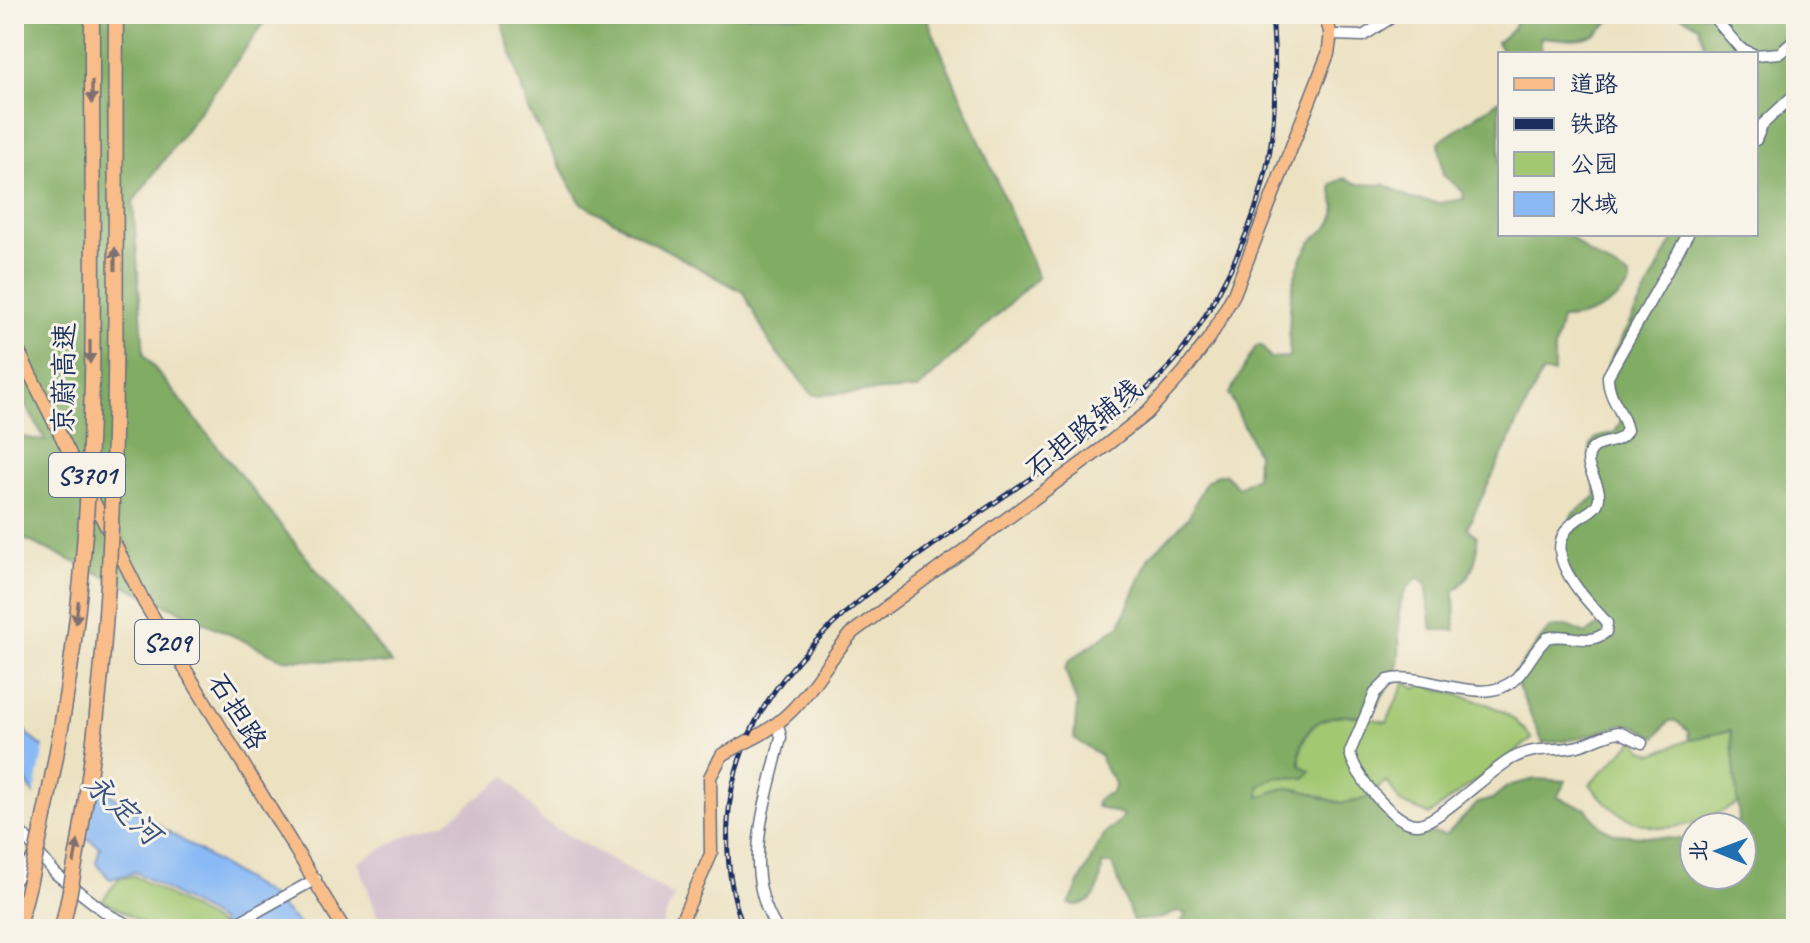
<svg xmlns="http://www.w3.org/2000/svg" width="1810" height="943" font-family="Caveat,'LXGW WenKai TC',sans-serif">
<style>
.industrial{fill:#d1bdcb}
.green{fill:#a2c872;stroke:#5e7c68;stroke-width:2}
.forest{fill:#81ac64;stroke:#4e6e61;stroke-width:2}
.water{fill:#89baf5;stroke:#5274aa;stroke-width:2}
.pier{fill:#ece2c2}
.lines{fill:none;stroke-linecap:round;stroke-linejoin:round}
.minor-casing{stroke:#646e81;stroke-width:13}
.major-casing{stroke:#646e81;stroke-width:15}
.minor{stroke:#fff;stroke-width:10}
.major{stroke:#f8bd89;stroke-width:12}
.rail-casing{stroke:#1b2f5e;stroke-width:5}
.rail{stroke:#f7f3e8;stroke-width:2;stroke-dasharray:6;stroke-linecap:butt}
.major-bridge-casing{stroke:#646e81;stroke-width:15;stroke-linecap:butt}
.highway-bridge-casing{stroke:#646e81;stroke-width:17;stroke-linecap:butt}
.major-bridge{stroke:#f8bd89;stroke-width:12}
.highway-bridge{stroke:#f8bd89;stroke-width:14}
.oneway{fill:#7e6f71}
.labels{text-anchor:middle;stroke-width:6;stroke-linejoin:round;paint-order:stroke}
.shield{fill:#f7f3e8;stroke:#5d6a87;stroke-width:2}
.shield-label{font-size:26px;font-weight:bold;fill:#1b2f5e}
.street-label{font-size:28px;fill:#1b2f5e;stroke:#f7f3e8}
.water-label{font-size:30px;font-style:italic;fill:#365284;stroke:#f7f3e8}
</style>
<rect width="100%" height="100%" fill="#f7f3e8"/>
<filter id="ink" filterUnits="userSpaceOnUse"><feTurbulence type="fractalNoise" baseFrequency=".0125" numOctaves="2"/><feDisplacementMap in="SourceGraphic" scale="16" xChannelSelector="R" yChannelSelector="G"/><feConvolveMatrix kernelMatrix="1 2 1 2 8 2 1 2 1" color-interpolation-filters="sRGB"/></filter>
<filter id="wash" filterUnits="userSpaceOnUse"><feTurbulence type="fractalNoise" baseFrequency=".006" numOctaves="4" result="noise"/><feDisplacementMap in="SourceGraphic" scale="32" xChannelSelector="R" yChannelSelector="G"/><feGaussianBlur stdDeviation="1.8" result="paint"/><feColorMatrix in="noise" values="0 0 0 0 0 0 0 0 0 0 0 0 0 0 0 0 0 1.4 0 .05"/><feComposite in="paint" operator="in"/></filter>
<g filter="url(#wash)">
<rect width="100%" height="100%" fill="#ece2c2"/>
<path class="industrial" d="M506 776 542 820 674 896 660 929H382L358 862 407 835 445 823Z"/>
<g class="green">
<path d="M1405 681 1416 689 1423 684C1465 700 1504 699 1532 739L1429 815 1400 802 1387 781C1376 787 1369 799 1356 803 1319 813 1312 775 1259 798V787C1269 778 1277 775 1290 778 1299 766 1298 757 1303 743 1318 703 1356 715 1387 722Z"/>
<path d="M1731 730 1738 803C1682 836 1632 841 1590 784L1636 738 1642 749 1653 754 1689 740Z"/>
<path d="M135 876 221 926 216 929H153L103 900 119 878Z"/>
</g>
<g class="forest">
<path d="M14 14H271L133 202 144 355 392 664 283 659 14 534V436L46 441 14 384Z"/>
<path d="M500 14 926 16 1038 277 918 389 813 395 772 347 743 292 581 203 528 110Z"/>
<path d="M1518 14H1614C1595 46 1570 39 1540 37L1542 54H1504L1497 42 1513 29Z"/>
<path d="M1678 14H1796V929H1173L1178 927 1186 914 1177 911 1163 918 1133 921 1112 864H1102C1101 886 1096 910 1069 904L1102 837 1124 816 1096 806 1098 799 1112 792 1115 783 1104 767 1101 756 1074 738 1077 705 1065 669 1069 661 1120 625 1149 557 1188 518 1205 483 1218 474H1225L1238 487 1256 477 1257 454 1229 394 1256 346H1262L1270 358 1289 357C1290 320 1286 281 1308 247 1316 233 1331 231 1335 214 1338 204 1330 195 1332 184L1345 178 1358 184 1386 185 1411 199 1440 203 1464 199 1463 191 1443 175 1439 142 1500 100V234H1568L1587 252 1629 277 1630 284C1615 306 1587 319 1561 319L1554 349V373H1542L1467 528 1477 536C1478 562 1473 575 1454 591L1455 630H1432L1426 583 1418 577C1384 603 1408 641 1395 674 1389 689 1376 704 1368 718 1332 710 1298 720 1300 765L1310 771 1305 778 1276 777 1259 787V797C1269 795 1279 787 1289 788 1321 790 1335 814 1369 796 1394 816 1413 835 1447 834L1478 803 1492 799 1508 786 1535 779 1566 781 1557 797 1586 809 1601 827 1616 834 1694 840V875H1742V827H1735L1739 819 1731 730 1689 740 1688 731 1676 721H1669L1656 737 1636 726 1624 724 1576 739 1543 743 1513 675 1550 628 1567 626 1586 634 1602 623 1567 575 1565 535 1573 514 1596 496 1590 447 1596 438 1615 432 1621 422 1606 373 1609 362 1676 234H1756V54H1707L1698 26Z"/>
</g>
<path class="water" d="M14 708 28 735 78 774 270 896 304 929H224L220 921 136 872 110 879 96 863 100 847 41 807 14 760Z"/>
<path class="pier" d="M45 743 98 783 86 843 39 810 33 801Z"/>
</g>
<g filter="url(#ink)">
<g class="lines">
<defs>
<g id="minor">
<path d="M1711 14 1740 48 1753 54"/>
<path d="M1331 35 1363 36 1397 14"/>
<path d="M1756 55 1780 53 1796 39"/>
<path d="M1756 140 1762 125 1796 93"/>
<path d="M1642 743 1619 732C1604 734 1592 742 1578 746 1555 752 1535 746 1513 758 1490 770 1438 823 1418 824 1394 826 1353 773 1350 752L1375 693 1388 680C1423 670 1485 710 1516 678 1528 666 1534 650 1547 638 1568 631 1587 648 1606 632L1607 623C1585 597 1533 550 1578 519 1586 513 1598 509 1599 498 1601 482 1581 466 1591 451 1600 438 1619 447 1627 430 1623 410 1607 397 1608 376L1688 234"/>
<path d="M14 824 56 874 109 915 137 929"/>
<path d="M14 881 33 857"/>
<path d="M226 929 316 879"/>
<path d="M777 929C739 869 767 801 781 737L778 725"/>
</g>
<g id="major">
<path d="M14 342 144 602 344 929"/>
<path d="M748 741C805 714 813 676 853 632L1104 447 1147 413 1184 372 1210 337 1234 294 1328 54C1331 37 1333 27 1320 14"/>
<path d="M678 929 711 854 710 777 722 755"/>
</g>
</defs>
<use href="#minor" class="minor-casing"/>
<use href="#major" class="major-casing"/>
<use href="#minor" class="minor"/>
<use href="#major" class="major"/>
<defs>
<path id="rail" d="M744 929C731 895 726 859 728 822 738 606 1037 509 1168 368 1188 347 1204 319 1218 293 1272 194 1281 125 1272 14"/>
</defs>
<use href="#rail" class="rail-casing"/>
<use href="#rail" class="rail"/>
<defs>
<path id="major-bridge" d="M722 755 748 741"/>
<g id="highway-bridge">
<path d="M18 929C45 824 66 715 78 608 100 415 91 208 92 14"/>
<path d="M62 929C129 629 113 319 116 14"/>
</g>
</defs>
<use href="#major-bridge" class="major-bridge-casing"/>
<use href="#highway-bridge" class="highway-bridge-casing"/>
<use href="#major-bridge" class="major-bridge"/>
<use href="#highway-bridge" class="highway-bridge"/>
</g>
<defs><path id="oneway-solid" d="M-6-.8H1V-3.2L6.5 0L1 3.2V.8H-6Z" transform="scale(2)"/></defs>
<g class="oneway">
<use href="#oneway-solid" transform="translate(92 92) rotate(90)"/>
<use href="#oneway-solid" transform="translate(115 259) rotate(-90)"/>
<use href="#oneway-solid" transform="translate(90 352) rotate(90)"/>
<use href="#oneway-solid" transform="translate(77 612) rotate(97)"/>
<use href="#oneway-solid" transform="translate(76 852) rotate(-80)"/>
</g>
</g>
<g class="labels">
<g class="shield">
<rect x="49" y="453" width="76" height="44" rx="6"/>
<rect x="135" y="620" width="64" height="44" rx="6"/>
</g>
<g class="shield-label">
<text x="87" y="484">S3701</text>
<text x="167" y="651">S209</text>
</g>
<g class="street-label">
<text transform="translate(63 378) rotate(-89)" y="10">京蔚高速</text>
<text transform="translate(1083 428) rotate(-39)" y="10">石担路辅线</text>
<text transform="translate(238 711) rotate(58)" y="10">石担路</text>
</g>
<g class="water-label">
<text transform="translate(123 809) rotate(42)" y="10">永定河</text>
</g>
</g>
<rect width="1810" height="943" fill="none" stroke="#f7f3e8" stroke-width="48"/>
<rect x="1498" y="52" width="260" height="184" fill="#f7f3e8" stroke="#9fa5b1" stroke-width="2"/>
<rect x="1514" y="78" width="40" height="12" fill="#f8bd89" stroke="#9fa5b1" stroke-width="2"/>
<text x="1570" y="92" font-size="24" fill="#1b2f5e">道路</text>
<rect x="1514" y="118" width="40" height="12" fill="#1b2f5e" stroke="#9fa5b1" stroke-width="2"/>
<text x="1570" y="132" font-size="24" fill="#1b2f5e">铁路</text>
<rect x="1514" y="152" width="40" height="24" fill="#a2c872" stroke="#9fa5b1" stroke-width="2"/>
<text x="1570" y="172" font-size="24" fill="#1b2f5e">公园</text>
<rect x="1514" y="192" width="40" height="24" fill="#89baf5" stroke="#9fa5b1" stroke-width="2"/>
<text x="1570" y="212" font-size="24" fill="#1b2f5e">水域</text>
<g transform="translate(1718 851) rotate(271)"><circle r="38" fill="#f7f3e8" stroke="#9fa5b1" stroke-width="2"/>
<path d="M0-6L14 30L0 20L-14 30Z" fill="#1f6fb2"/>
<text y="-12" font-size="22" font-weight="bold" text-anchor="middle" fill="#1b2f5e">北</text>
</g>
</svg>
